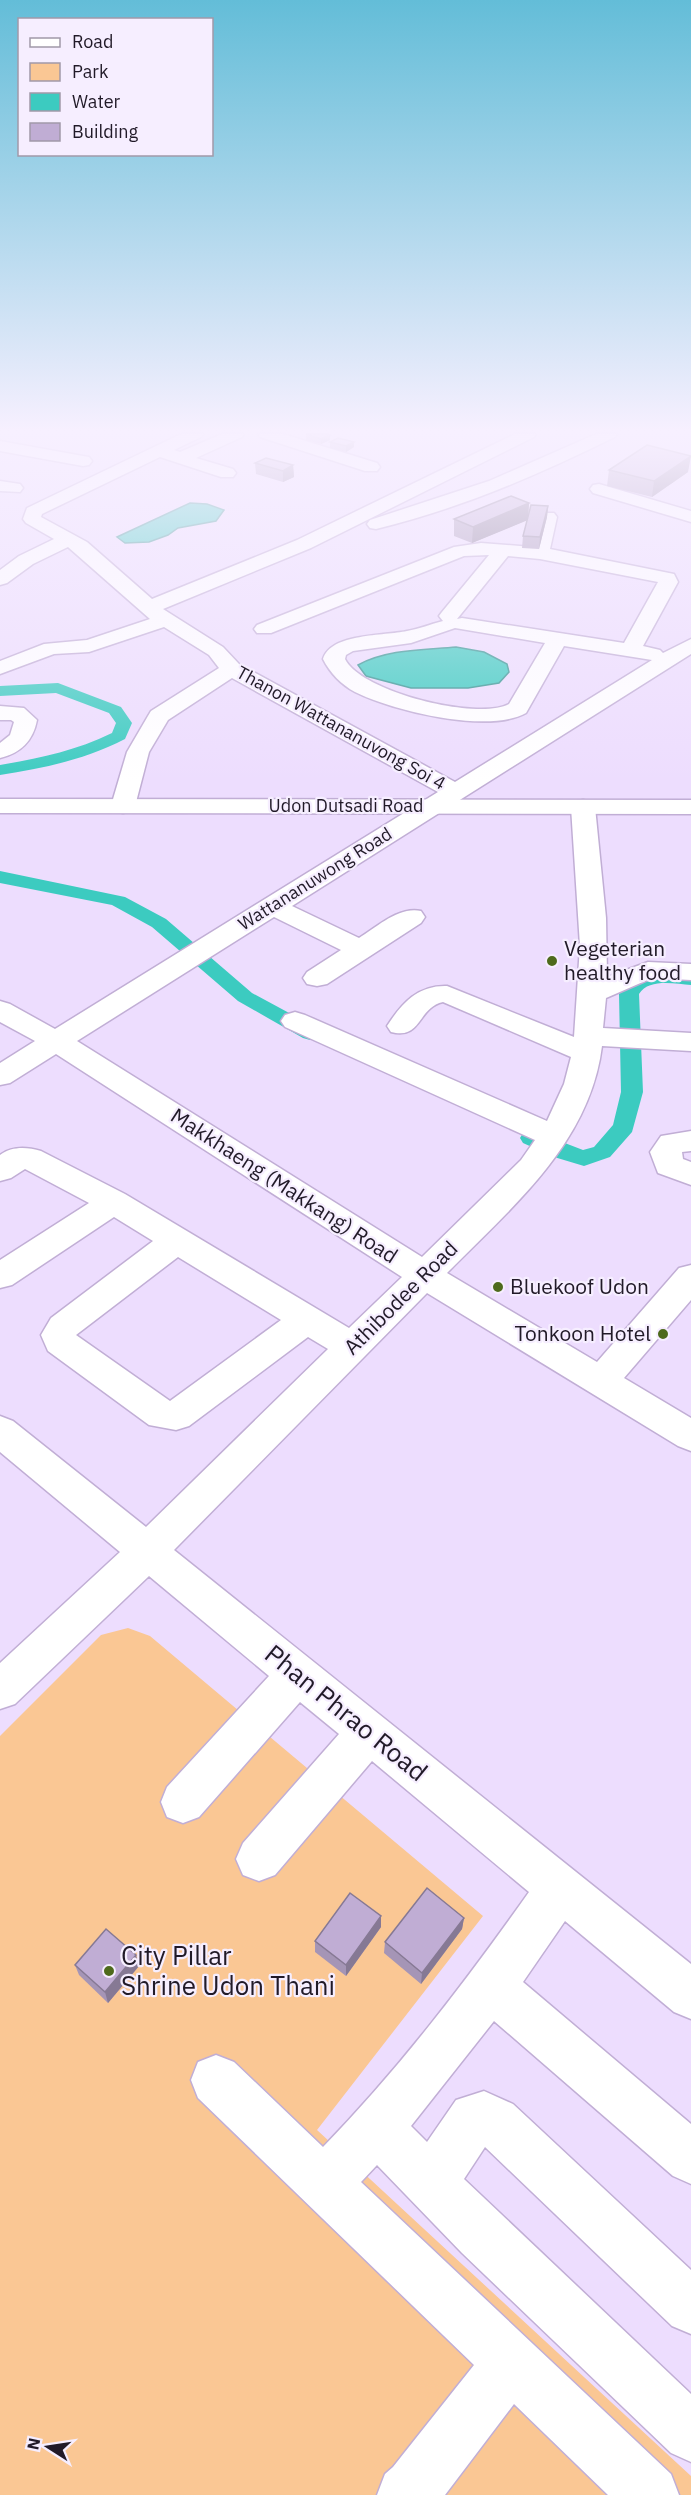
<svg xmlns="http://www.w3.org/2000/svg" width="691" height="2495" font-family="'IBM Plex Sans',sans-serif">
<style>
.green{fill:#fac794}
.water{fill:#3ccbc0;stroke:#349692;stroke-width:1.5}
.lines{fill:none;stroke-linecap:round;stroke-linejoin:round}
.canal{fill:#3ccbc0;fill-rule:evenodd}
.minor-casing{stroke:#c1aed5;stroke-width:3}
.major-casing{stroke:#c1aed5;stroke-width:3}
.minor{fill:#fff;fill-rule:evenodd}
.major{fill:#fff;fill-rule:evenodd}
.wall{fill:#a595b6}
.shaded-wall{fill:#867994}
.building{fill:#c0add4;stroke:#867994;stroke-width:1.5}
.poi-dot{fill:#4e6a1c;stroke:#f6eeff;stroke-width:2}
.labels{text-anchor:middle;stroke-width:4.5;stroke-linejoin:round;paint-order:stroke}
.far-street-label{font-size:18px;fill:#211a28;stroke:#f6eeff}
.poi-label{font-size:21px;fill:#211a28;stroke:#f6eeff;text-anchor:start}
.street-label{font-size:21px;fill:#211a28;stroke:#f6eeff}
.near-street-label{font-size:26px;fill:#211a28;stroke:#f6eeff}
.near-poi-label{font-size:26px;fill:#211a28;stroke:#f6eeff;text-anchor:start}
</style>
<rect width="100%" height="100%" fill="#edddfe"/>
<path class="green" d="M128 1628 150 1636 483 1916 317 2130 691 2476V2495H0V1736L101 1635Z"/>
<g class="water">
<path d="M190 503 207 504 224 510 216 521 178 528 168 535 149 542 125 543 117 537Z"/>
<path d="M456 647 484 652 507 664 509 672 499 683 468 688H411L366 676 358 665C387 649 424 650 456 647Z"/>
</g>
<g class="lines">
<g class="canal">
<path d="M58 683 121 707 132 723 125 739C84 760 44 768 0 775V765C40 758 75 751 112 733L116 723 109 713 56 693 0 696V686Z"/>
<path d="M0 871 125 897 166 919 252 993 317 1028 320 1033 317 1038 310 1040 303 1038 238 1001 152 927 112 905 0 883Z"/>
<path d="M665 971 691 973V985C675 984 649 978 639 994L643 1092 632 1132 610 1157 584 1166 554 1157 523 1143 520 1138 523 1133 531 1130 583 1150 594 1147 613 1125 621 1092 619 994 628 980 648 973Z"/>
</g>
<defs>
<g id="minor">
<path d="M181 434H203L201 437 174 450 180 452 222 434H244L242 437 196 458 233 469 236 473 233 477H221L160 457 42 514 41 517 87 542 152 599 297 540 515 434H536L534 437 311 548 163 609 223 647 239 664 455 782 652 660 564 646 526 713C488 734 393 711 355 692 342 685 330 673 323 659 331 633 384 636 407 631 419 629 431 624 443 621L439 616 442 612 489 555 464 556 271 633H257L254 629 257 625 454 547 481 543 532 547 539 517 542 513H554L557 517 550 549 674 574 678 582 643 646 660 650 663 653 691 639V654L292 906 359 938C377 927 399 906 421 911L425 917 421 923 327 984 317 986 307 984 303 978 307 972 341 950 274 917 77 1041 422 1257 521 1160 535 1140 285 1027 281 1021 285 1015 295 1012 305 1015 547 1121 564 1084 571 1057 443 1002C417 1008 422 1040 391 1032L387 1026C402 1003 418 985 447 986L574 1037 580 946 571 807 574 802 583 800 592 802 595 807 606 918 607 977 648 962 691 964V980L652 978 606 998 603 1028 691 1033V1051L602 1046C590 1143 512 1207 447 1273L597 1362 679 1268 691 1265V1300L624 1378 691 1418V1451L678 1446 427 1293 174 1550 691 1964V2019L674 2012 565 1921 523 1982 691 2124V2184L673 2176 494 2021 411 2126 427 2142 456 2100 484 2091 513 2104 691 2270V2334L672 2326 485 2147 464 2179 691 2394V2462L671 2453 462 2253 377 2165 361 2182 671 2474 679 2495H608L514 2404 445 2495H377L385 2474 393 2467 474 2365 198 2098 191 2080 198 2062 216 2055 234 2062 323 2147C399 2069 466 1981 529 1892L372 1761 275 1875 259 1881 243 1875 236 1859 243 1843 339 1734 300 1702 199 1817 183 1823 167 1817 161 1802 167 1787 269 1676 149 1576 15 1704 0 1709V1663L120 1552 0 1452V1416L13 1421 146 1527 328 1349 308 1337 189 1426 176 1430 149 1425 48 1351 41 1335 51 1318 153 1241 114 1217 12 1285 0 1288V1260L89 1203 25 1169 11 1178 0 1181V1155C12 1146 27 1147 41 1151L125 1194 349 1328 402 1277 56 1054 10 1083 0 1085V1063L35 1041 0 1022V1001L10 1004 55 1029 438 792 232 678 168 720 149 752 135 806 132 811 123 813 114 811 111 806 127 752 148 716 151 711 219 668 209 655 164 627 89 652 54 654 0 674V661L44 644 87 640 150 619 68 547 33 564 7 583 0 585V570L19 556 54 539 26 523 23 519 27 508ZM508 556 540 559 658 582 624 643 462 618 457 619ZM455 628 545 643 509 704C478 721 361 692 345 659L346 655 353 651 411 643ZM178 1257 281 1320 170 1401 76 1335Z"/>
<path d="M258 434H283L377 463 380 467 377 471H365L260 437Z"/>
<path d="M596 434H617L615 437C538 475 459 509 376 529L370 528 367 524 370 520 489 481Z"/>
<path d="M0 441 83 456 89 457 92 461 89 465 83 466 0 451Z"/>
<path d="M0 481 20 484 23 488 20 492 0 491Z"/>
<path d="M599 484 691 511V522L593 493 590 489 593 485Z"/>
<path d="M0 706 24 708 37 720C33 741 21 753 0 758V743L10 735 14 722 11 720H0Z"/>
<path d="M691 1131V1151L682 1152 683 1159 691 1162V1185L658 1173 650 1152 661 1136Z"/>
</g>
<path id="major" d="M0 799 691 800V814L0 813Z"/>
</defs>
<use href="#minor" class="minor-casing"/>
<use href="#major" class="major-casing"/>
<use href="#minor" class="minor"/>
<use href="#major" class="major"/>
</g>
<g class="wall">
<path d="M306 434 330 440 321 444 306 440Z"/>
<path d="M330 442 354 447 346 452 330 448Z"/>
<path d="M255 463 293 465 294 477 283 482 256 474Z"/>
<path d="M609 470 688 472 652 497 607 486Z"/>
<path d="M529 503 528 516 548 506 547 517 539 549 522 548 523 536 527 520 472 543 454 536V519Z"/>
<path d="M464 1918 462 1929 421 1984 384 1953 385 1942Z"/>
<path d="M381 1927 346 1976 315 1952V1941Z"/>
<path d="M75 1965 139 1966 108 2003 79 1975Z"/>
</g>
<g class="shaded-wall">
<path d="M330 435V440L321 444V439Z"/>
<path d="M354 442V447L346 452V446Z"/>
<path d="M691 456 688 472 652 497 654 481Z"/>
<path d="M293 465 294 477 283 482V471Z"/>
<path d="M529 503 528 520 472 543 473 527Z"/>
<path d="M548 506 547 517 539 549 540 537Z"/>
<path d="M381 1916V1927L346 1976V1965Z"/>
<path d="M464 1918 462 1929 421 1984 422 1973Z"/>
<path d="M136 1955 139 1966 108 2003 105 1992Z"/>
</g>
<g class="building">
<path d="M306 434H328L330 435 321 439Z"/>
<path d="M338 438 354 442 346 446 330 442Z"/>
<path d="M647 445 691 456 654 481 609 470Z"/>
<path d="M266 458 293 465 283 471 255 463Z"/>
<path d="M511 496 529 503 473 527 454 519Z"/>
<path d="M531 505 548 506 540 537 523 536Z"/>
<path d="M427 1888 464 1918 422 1973 385 1942Z"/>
<path d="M350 1893 381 1916 346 1965 315 1941Z"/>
<path d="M106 1929 136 1955 105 1992 75 1965Z"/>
</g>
<linearGradient id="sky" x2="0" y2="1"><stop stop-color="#63bdd8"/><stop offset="0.55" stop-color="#f7f0ff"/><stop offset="1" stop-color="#f7f0ff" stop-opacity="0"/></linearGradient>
<rect width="691" height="783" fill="url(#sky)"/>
<g class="poi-dot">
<circle cx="552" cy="961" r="6"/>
<circle cx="498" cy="1287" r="6"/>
<circle cx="663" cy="1334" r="6"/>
<circle cx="109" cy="1971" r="6"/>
</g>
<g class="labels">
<g class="far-street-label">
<text transform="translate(341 728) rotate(29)" y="6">Thanon Wattananuvong Soi 4</text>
<text x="346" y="812">Udon Dutsadi Road</text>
<text transform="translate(315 879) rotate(-32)" y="6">Wattananuwong Road</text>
</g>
<g class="poi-label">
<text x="564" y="956">Vegeterian<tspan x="564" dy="24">healthy food</tspan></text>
<text x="510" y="1294">Bluekoof Udon</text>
<text x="651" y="1341" text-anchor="end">Tonkoon Hotel</text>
</g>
<g class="street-label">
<text transform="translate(284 1186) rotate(33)" y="7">Makkhaeng (Makkang) Road</text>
<text transform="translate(401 1298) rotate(-45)" y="7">Athibodee Road</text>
</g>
<g class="near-street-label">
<text transform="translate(346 1713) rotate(39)" y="9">Phan Phrao Road</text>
</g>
<g class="near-poi-label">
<text x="121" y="1965">City Pillar<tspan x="121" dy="30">Shrine Udon Thani</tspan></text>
</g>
</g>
<rect x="18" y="18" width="195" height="138" fill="#f6eeff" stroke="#a199a9" stroke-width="1.5"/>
<rect x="30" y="38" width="30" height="9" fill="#ffffff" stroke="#a199a9" stroke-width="1.5"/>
<text x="72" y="48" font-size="18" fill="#211a28">Road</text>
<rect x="30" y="63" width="30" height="18" fill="#fac794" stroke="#a199a9" stroke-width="1.5"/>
<text x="72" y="78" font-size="18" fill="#211a28">Park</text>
<rect x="30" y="93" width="30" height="18" fill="#3ccbc0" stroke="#a199a9" stroke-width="1.5"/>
<text x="72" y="108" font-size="18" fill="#211a28">Water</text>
<rect x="30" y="123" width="30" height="18" fill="#c0add4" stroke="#a199a9" stroke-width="1.5"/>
<text x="72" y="138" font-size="18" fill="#211a28">Building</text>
<g transform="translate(48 2447) rotate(282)" stroke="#f6eeff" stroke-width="4.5" paint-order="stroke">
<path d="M0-4.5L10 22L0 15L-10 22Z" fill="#211a28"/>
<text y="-9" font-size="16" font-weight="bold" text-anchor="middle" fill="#211a28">N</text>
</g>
</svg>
